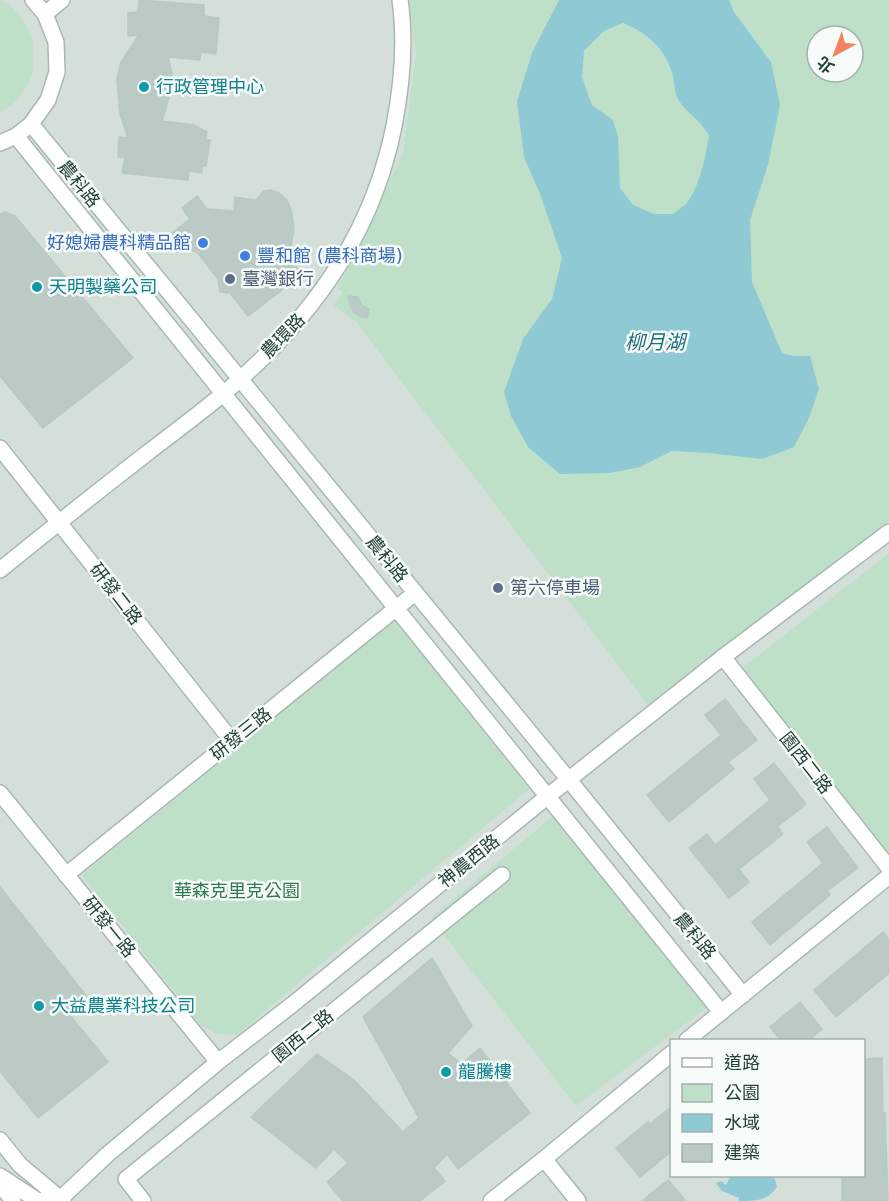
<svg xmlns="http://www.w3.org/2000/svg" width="889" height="1201" font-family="'DejaVu Sans','Noto Sans TC',sans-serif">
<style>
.built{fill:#d4dfda;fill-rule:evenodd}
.green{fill:#bfe0c8;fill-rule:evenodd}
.water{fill:#8ec9d4;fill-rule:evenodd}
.building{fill:#bbcac4;stroke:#b8c9c2;stroke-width:1.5}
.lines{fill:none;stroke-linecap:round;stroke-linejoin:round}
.minor-casing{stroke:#a8b8b2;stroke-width:18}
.minor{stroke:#fff;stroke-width:15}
.culture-dot{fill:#0f9aa8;stroke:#f7fbf9;stroke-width:2}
.shop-dot{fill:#3f7fe0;stroke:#f7fbf9;stroke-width:2}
.service-dot{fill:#5c6f8a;stroke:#f7fbf9;stroke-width:2}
.labels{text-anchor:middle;stroke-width:5;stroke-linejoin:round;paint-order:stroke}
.culture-label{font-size:18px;fill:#0d838f;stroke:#f7fbf9;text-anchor:start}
.street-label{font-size:18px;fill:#24423a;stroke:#f7fbf9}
.shop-label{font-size:18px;fill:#366cbe;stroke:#f7fbf9;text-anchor:end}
.service-label{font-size:18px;fill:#4e5e75;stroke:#f7fbf9;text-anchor:start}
.park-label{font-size:18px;fill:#2d7a4b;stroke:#f7fbf9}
.water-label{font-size:20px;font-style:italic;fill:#1c6f80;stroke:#f7fbf9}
</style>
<rect width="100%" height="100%" fill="#e6efeb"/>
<path class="built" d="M0 0H889V1201H0ZM817 36H853V72H817ZM672 1040H864V1176H672Z"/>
<g class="green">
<path d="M0 0 9 4 24 21 33 41V73L23 93 13 104 0 113Z"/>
<path d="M409 0H889V521L648 705 356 322 334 305 342 293 338 288 403 153 416 54ZM817 36H853V72H817Z"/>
<path d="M889 553V857L741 669Z"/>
<path d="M395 620 529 789 237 1035 216 1034 200 1024 82 875Z"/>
<path d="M553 816 708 1007 576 1106 431 918Z"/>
</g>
<g class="water">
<path d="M559 0H729L734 12 771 62 780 105 768 165 750 220 752 282 782 353 793 356H810L819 389 809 418 794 447 762 459 708 453 672 451 640 467 609 473 560 474 528 447 511 416 504 392 523 339 552 299 562 258 540 194 524 157 517 101 532 53ZM623 23C648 33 666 49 673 76 675 84 674 92 678 99 683 108 690 113 697 120 702 125 705 130 709 135 706 155 699 190 685 205 681 208 677 211 673 214H654L633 205 620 188 618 136 613 120 592 105 582 77 584 51 604 31Z"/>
<path d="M728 1176H774L777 1187C767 1201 756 1201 739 1201V1198L722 1191 716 1183 721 1181 726 1185 729 1179Z"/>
</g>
<g class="building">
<path d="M139 0 204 5V16L219 18 216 54 201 52 200 60 168 57 172 73 170 94 162 121 194 125 207 132 205 140H210L206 166H202V173L189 171 188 180 122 173 125 157H118L119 137 128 138 120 114 117 79 121 62 139 35 128 36V13L138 12Z"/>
<path d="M271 190 279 193 287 200 292 213 294 229 289 259 298 269 278 284 282 290 248 316 230 293 220 292 218 279 197 252 186 249 172 233 190 219 182 208 197 196 207 209 234 211 235 197 256 200 264 191Z"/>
<path d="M5 212 15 216 133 358 43 428 0 376V214Z"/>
<path d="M348 296 358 297 362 306 369 309 367 318 361 317 354 312 350 306Z"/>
<path d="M725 699 757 740 728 762 734 769 669 822 647 795 721 735 705 715Z"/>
<path d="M774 763 806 804 777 827 783 834 739 869 749 882 729 898 689 848 707 834 715 845 770 800 754 779Z"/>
<path d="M827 827 858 868 827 891 830 895 770 945 752 922 823 863 807 842Z"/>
<path d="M0 887 88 998 69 1014 108 1062 38 1118 0 1071Z"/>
<path d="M883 932 889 940V973L836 1017 814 990Z"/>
<path d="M432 958 472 1026 448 1053 461 1064 480 1048 530 1113 458 1169 447 1154 434 1168 445 1181 420 1201H343L327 1182 348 1163 334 1149 316 1168 251 1117 317 1054 354 1080 403 1132 419 1118 363 1017Z"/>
<path d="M800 1002 822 1029 808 1041H781L770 1027Z"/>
<path d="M882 1058 883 1113H885L888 1201H842V1176H864V1059Z"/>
<path d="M672 1106V1151L640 1177 616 1148 648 1122 650 1124Z"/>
<path d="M668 1180 686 1201H642Z"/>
</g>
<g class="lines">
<defs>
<g id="minor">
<path d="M45 14 62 0"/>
<path d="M31 124 569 780 743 995"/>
<path d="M16 136 721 1012"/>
<path d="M0 143 16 136 31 124 48 100 57 72 56 42 45 14 33 0"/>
<path d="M0 448 232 741"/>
<path d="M0 570C48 531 97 492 146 454 177 430 209 407 238 381 317 311 373 231 394 126 402 85 406 42 400 0"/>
<path d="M723 657 889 868"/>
<path d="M0 793 218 1062"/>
<path d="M66 875 415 593"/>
<path d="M687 1040 889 876"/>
<path d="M0 1140 20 1165 63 1201"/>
<path d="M544 1159 578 1201"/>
<path d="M0 1176 38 1201 61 1199"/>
<path d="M0 1184 13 1201"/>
<path d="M58 1201 108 1154 218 1062 293 1004 548 796 723 657 889 532"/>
<path d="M143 1201 126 1179 502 875"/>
<path d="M491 1201 544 1159 672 1053"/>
</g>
</defs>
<use href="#minor" class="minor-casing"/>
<use href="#minor" class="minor"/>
</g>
<g class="culture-dot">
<circle cx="144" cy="87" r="6"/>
<circle cx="37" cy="287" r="6"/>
<circle cx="39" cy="1006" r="6"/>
<circle cx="446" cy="1072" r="6"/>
</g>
<g class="shop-dot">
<circle cx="203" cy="243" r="6"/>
<circle cx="245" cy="256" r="6"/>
</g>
<g class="service-dot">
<circle cx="230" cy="279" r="6"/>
<circle cx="498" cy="588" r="6"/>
</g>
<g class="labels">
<g class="culture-label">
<text x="156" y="93">行政管理中心</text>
<text x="49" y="293">天明製藥公司</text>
<text x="51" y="1012">大益農業科技公司</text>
<text x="458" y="1078">龍騰樓</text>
</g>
<g class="street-label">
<text transform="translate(79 184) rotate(51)" y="6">農科路</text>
<text transform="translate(283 336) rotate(-46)" y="6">農環路</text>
<text transform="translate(387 559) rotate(51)" y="6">農科路</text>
<text transform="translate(116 594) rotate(52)" y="6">研發二路</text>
<text transform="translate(241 734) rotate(-39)" y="6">研發三路</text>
<text transform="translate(806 763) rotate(52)" y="6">園西二路</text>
<text transform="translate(469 861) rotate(-39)" y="6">神農西路</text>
<text transform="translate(109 927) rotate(51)" y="6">研發一路</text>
<text transform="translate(695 936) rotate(51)" y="6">農科路</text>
<text transform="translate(303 1036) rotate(-39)" y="6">園西二路</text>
</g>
<g class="shop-label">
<text x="191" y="249">好媳婦農科精品館</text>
<text x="257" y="262" text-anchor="start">豐和館 (農科商場)</text>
</g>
<g class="service-label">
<text x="242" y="285">臺灣銀行</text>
<text x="510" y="594">第六停車場</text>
</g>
<g class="park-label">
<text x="237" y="897">華森克里克公園</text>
</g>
<g class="water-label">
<text x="655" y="349">柳月湖</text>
</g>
</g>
<rect x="670" y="1039" width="195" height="138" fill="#f7fbf9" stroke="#a3b1ad" stroke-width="1.5"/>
<rect x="682" y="1058" width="30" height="9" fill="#ffffff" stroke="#a3b1ad" stroke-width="1.5"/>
<text x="724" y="1069" font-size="18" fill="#24423a">道路</text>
<rect x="682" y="1084" width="30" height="18" fill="#bfe0c8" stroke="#a3b1ad" stroke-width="1.5"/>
<text x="724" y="1099" font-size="18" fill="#24423a">公園</text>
<rect x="682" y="1114" width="30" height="18" fill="#8ec9d4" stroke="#a3b1ad" stroke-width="1.5"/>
<text x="724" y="1129" font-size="18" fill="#24423a">水域</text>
<rect x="682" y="1144" width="30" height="18" fill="#bbcac4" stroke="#a3b1ad" stroke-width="1.5"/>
<text x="724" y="1159" font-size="18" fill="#24423a">建築</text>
<g transform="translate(835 54) rotate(221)"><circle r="28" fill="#f7fbf9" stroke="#a3b1ad" stroke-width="1.5"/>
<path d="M0-4.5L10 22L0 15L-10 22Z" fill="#f4845f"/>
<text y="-9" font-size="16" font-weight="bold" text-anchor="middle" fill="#24423a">北</text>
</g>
</svg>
